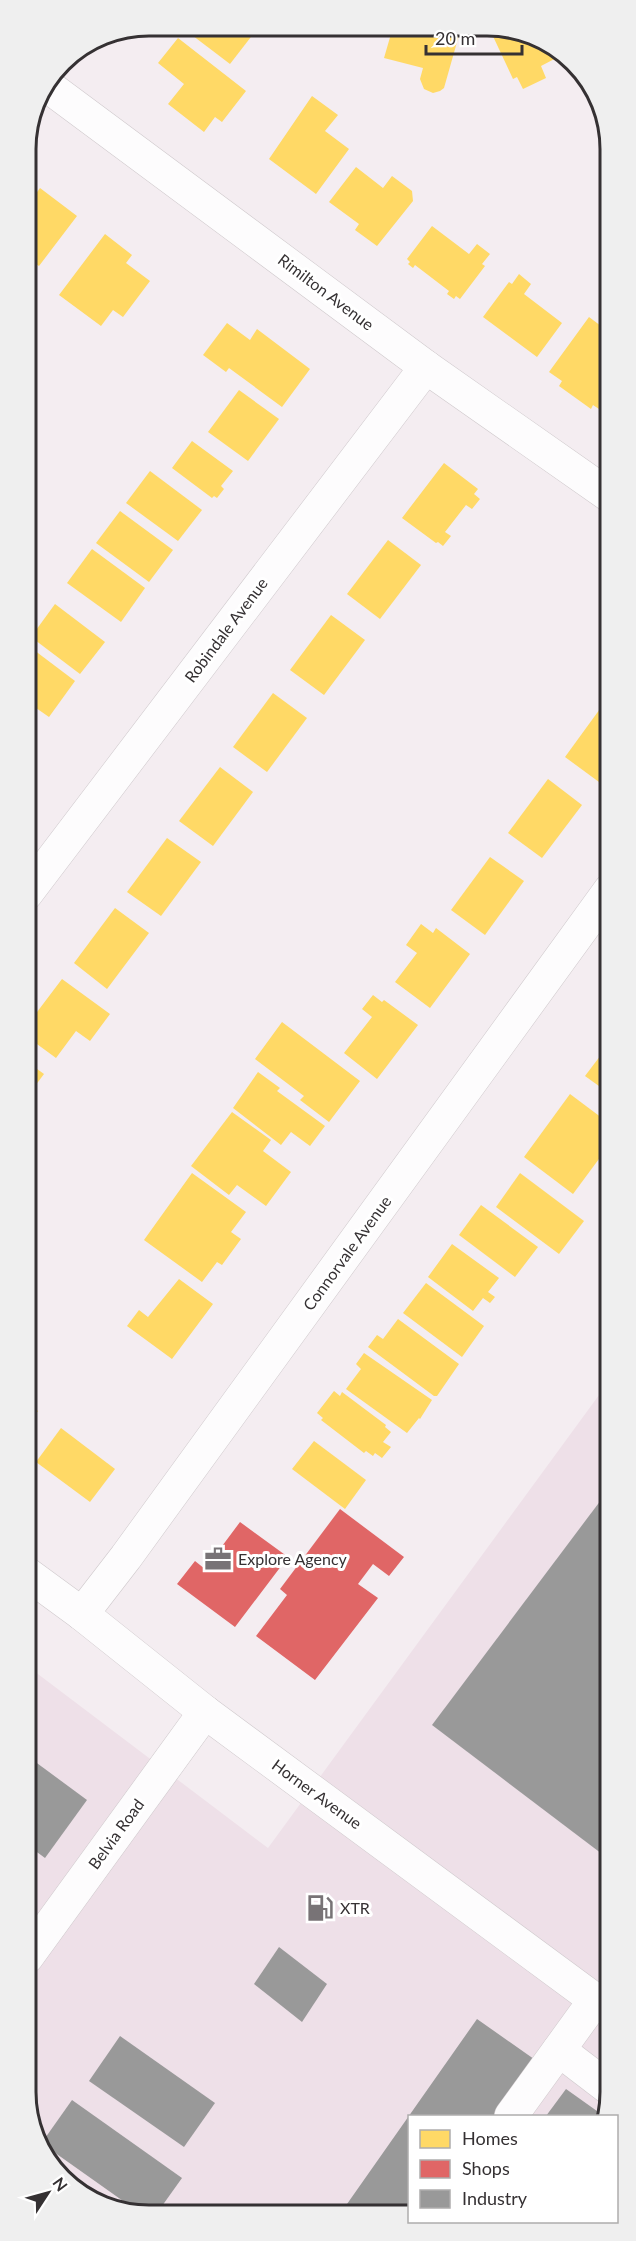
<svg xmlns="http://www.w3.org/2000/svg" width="636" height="2241" font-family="Lato,sans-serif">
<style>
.built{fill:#eee0e8}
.homes{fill:#ffd966}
.shops{fill:#e06666}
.industry{fill:#999}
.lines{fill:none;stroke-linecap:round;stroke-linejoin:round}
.minor-casing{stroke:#cfc9cc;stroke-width:34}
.major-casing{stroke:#cfc9cc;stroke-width:34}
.minor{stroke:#fdfcfd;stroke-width:33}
.major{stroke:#fdfcfd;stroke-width:33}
.labels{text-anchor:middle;stroke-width:6;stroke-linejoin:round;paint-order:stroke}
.street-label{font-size:16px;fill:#353133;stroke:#fff}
.poi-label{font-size:16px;fill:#353133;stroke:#fff;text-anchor:start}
.rim{fill:none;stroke:#353133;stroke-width:3}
</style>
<rect width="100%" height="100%" fill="#f4edf1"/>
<path class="built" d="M610 1380V2100L603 2116H410L409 2214 124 2213 61 2179 27 2109 26 1665 268 1848Z"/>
<g class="homes">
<path d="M186 26H244L254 33 230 64 184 29Z"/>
<path d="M393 27 461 28 444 88 440 91 433 93 424 89 420 79 423 68 384 58Z"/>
<path d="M499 28H512L562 55 541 66 546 78 523 89 517 77 513 79 491 32Z"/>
<path d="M178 38 246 91 222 122 215 117 204 132 168 104 184 84 158 63Z"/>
<path d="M312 96 338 115 325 131 349 149 316 194 269 159Z"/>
<path d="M356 167 383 188 392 176 412 191 413 201 377 246 355 230 359 224 329 202Z"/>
<path d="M40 188 77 216 39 266 36 264 28 276 26 274V207Z"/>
<path d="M432 226 469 254 477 244 490 254 482 264 485 266 460 299 456 296 454 299 447 294 449 291 415 265 413 268 408 264 410 262 407 259Z"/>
<path d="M105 234 132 255 126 263 150 281 123 317 113 310 101 326 59 295Z"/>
<path d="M519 274 531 284 524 294 562 323 537 357 483 317 509 282 512 284Z"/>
<path d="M589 317 609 332 608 415 593 405 591 409 559 386 562 381 549 372Z"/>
<path d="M227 323 250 340 257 329 310 369 282 407 229 368 226 372 203 355Z"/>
<path d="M239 390 279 419 248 461 208 432Z"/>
<path d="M192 441 233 471 221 486 224 489 217 498 214 496 212 498 172 468Z"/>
<path d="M444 463 478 489 474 494 480 499 472 509 466 505 445 532 451 536 443 546 438 542 436 543 402 518Z"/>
<path d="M150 471 202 510 178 541 126 503Z"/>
<path d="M120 511 173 550 149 582 96 543Z"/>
<path d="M388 540 421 565 380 619 347 594Z"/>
<path d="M92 549 145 588 121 622 67 583Z"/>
<path d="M55 604 105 642 80 674 31 637Z"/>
<path d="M331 615 365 640 324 695 290 670Z"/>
<path d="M26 644 75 681 49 717 26 701Z"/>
<path d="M273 693 307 718 267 772 233 747Z"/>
<path d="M605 702 610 705V767L599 782 565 757Z"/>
<path d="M220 767 253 792 213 846 179 821Z"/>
<path d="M548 779 582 805 542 858 508 833Z"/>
<path d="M167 838 201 862 161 916 127 892Z"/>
<path d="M490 857 524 881 485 935 451 910Z"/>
<path d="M115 908 149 933 107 989 74 963Z"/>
<path d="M421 924 433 933 436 928 470 954 430 1008 395 982 417 953 406 945Z"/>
<path d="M62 979 110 1014 90 1041 76 1031 56 1058 26 1036V1016L31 1020Z"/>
<path d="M373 995 382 1002 384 1000 418 1025 377 1079 344 1053 372 1017 362 1009Z"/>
<path d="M282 1022 360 1081 329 1122 300 1100 304 1096 255 1059Z"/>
<path d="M610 1043V1094L585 1076Z"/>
<path d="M26 1061 44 1074 26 1098Z"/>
<path d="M258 1072 280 1088 277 1091 325 1126 310 1146 291 1132 281 1145 233 1108Z"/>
<path d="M570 1094 610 1124V1144L573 1194 524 1157Z"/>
<path d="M232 1112 271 1140 263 1151 291 1172 266 1206 237 1185 229 1195 191 1166Z"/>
<path d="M192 1173 246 1212 231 1232 241 1239 222 1265 217 1262 202 1282 144 1240Z"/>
<path d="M520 1173 584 1221 559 1254 496 1207Z"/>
<path d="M481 1205 538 1247 515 1277 459 1235Z"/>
<path d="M452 1244 499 1278 488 1292 495 1297 490 1303 483 1298 473 1311 428 1277Z"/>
<path d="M179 1279 213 1304 172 1359 127 1326 139 1310 148 1317Z"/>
<path d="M426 1283 484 1326 462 1357 403 1313Z"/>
<path d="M398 1319 459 1364 437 1396H434L368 1347 377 1335 383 1339Z"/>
<path d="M364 1353 432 1400 420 1419 419 1418 407 1433 346 1389 361 1369 356 1364Z"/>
<path d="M334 1391 340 1396 342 1392 386 1425 385 1427 391 1432 383 1442 391 1447 382 1458 375 1453 373 1456 366 1451 364 1453 321 1420 323 1418 317 1413Z"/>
<path d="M26 1402 38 1411 26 1427Z"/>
<path d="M61 1428 115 1469 90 1502 36 1462Z"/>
<path d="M314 1441 366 1480 345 1509 292 1469Z"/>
</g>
<g class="shops">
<path d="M340 1509 404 1557 389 1576 373 1564 358 1584 378 1598 315 1680 256 1636 287 1595 280 1589Z"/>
<path d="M240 1522 288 1557 235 1627 177 1584 195 1561 205 1569Z"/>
</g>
<g class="industry">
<path d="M610 1488V1860L432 1725Z"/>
<path d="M26 1755 87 1800 45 1858 26 1844Z"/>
<path d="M279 1947 327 1984 302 2022 254 1984Z"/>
<path d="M477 2019 541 2064 502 2116H410V2214H340Z"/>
<path d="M120 2036 215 2103 184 2147 89 2081Z"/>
<path d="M566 2089 604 2116H546Z"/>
<path d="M72 2100 182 2178 157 2213H140L44 2145 43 2141Z"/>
</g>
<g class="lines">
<defs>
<g id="minor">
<path d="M45 84 426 367 610 496"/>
<path d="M26 894 426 367"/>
<path d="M82 1614 126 1557 610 890"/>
<path d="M27 1957 205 1712"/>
<path d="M559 2050 610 2089"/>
<path d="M511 2116 595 2000"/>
</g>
<path id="major" d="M26 1573 82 1614 205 1712 610 2011"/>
</defs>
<use href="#minor" class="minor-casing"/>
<use href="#major" class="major-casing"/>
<use href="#minor" class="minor"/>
<use href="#major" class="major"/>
</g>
<defs>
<symbol id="office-bare" viewBox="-9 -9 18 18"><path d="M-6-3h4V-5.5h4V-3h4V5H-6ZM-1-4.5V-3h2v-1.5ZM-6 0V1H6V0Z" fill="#787376" stroke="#fff" stroke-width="2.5" paint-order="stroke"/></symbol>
<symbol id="fuel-bare" viewBox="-9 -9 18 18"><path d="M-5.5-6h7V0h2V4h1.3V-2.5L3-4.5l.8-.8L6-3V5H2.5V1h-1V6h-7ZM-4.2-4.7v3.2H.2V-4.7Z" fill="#787376" stroke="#fff" stroke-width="2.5" paint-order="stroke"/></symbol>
</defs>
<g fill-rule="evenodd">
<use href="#office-bare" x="199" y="1540" width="38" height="38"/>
<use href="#fuel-bare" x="301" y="1889" width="38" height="38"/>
</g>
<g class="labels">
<g class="street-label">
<text transform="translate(326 292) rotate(37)" y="6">Rimilton Avenue</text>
<text transform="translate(226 630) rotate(-53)" y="6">Robindale Avenue</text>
<text transform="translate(347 1253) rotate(-54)" y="6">Connorvale Avenue</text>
<text transform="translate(317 1794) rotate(36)" y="6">Horner Avenue</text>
<text transform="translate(116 1834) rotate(-54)" y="6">Belvia Road</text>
</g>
<g class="poi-label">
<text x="238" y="1565">Explore Agency</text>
<text x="340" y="1914">XTR</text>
</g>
</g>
<path d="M0 0H636V2241H0ZM149 36H487A113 113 0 0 1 600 149V2092A113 113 0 0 1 487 2205H149A113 113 0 0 1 36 2092V149A113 113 0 0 1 149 36Z" fill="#efefef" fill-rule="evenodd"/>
<path class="rim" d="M149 36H487A113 113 0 0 1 600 149V2092A113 113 0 0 1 487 2205H149A113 113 0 0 1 36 2092V149A113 113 0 0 1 149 36Z"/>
<rect x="408" y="2115" width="210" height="108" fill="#ffffff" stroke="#aeadad" stroke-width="1.5"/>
<rect x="420" y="2130" width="30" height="18" fill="#ffd966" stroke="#aeadad" stroke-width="1.5"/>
<text x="462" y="2145" font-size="18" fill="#353133">Homes</text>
<rect x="420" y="2160" width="30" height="18" fill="#e06666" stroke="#aeadad" stroke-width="1.5"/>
<text x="462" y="2175" font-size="18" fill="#353133">Shops</text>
<rect x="420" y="2190" width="30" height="18" fill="#999999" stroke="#aeadad" stroke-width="1.5"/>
<text x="462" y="2205" font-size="18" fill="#353133">Industry</text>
<g transform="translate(48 2193) rotate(54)" stroke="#ffffff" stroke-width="4.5" paint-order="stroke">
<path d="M0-4.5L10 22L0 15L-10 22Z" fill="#353133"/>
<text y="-9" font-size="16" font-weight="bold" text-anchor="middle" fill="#353133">N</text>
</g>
<path d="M426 45v9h96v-9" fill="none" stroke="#353133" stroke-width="3"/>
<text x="435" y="45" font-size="18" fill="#353133" stroke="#ffffff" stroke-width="4.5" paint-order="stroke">20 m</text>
</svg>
